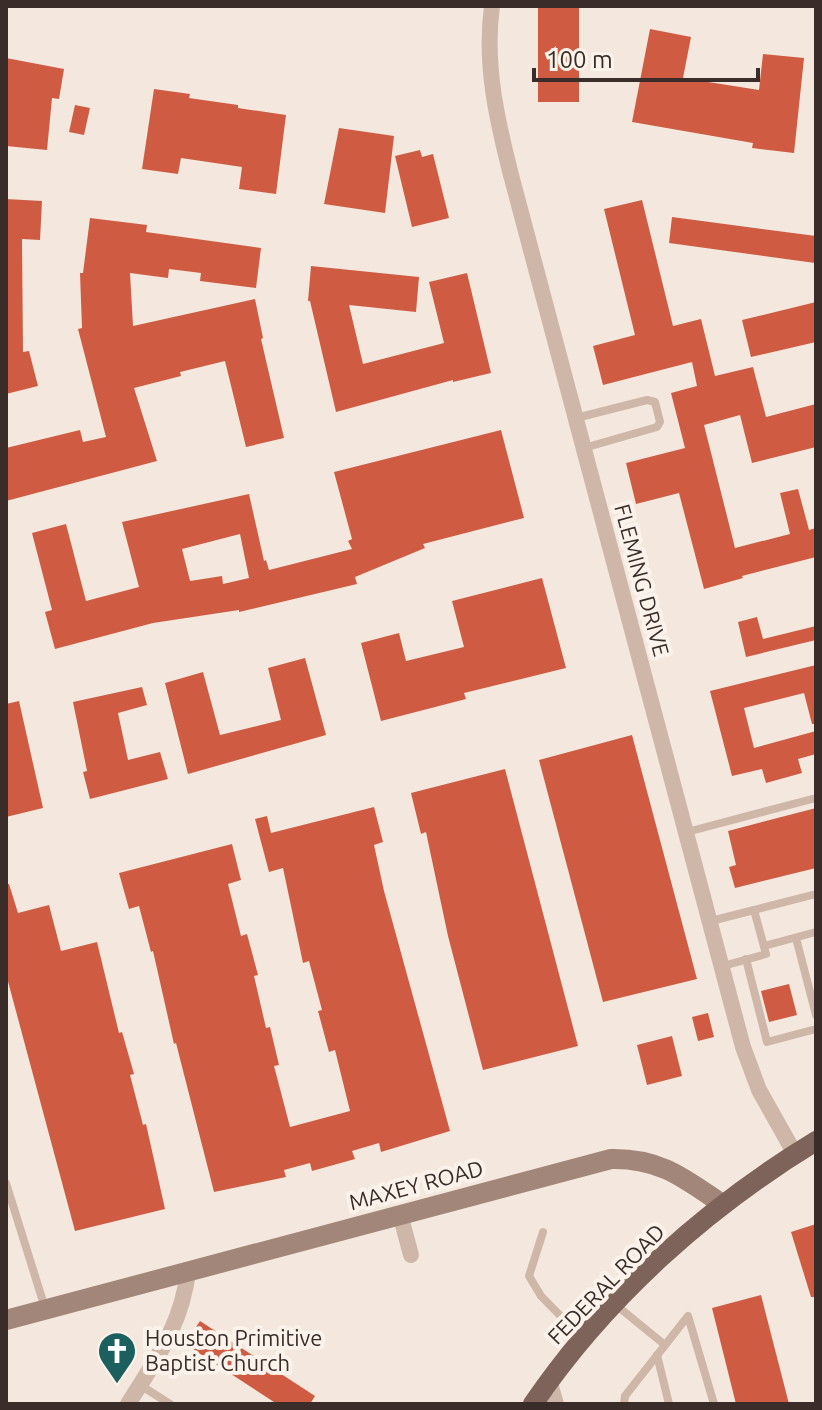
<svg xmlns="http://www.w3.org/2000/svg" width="822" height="1410" font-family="Ubuntu,sans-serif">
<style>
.building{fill:#cf5c42;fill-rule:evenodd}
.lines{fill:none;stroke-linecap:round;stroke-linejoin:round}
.lane{stroke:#ceb7a8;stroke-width:8}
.street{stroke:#ceb7a8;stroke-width:16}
.secondary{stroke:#a28679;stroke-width:20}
.primary{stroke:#7d6359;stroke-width:20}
.labels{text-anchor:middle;stroke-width:8;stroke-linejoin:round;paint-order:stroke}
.street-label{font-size:22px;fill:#3a2d29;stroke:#fbf3eb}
.poi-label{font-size:22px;fill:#3a2d29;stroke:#fbf3eb;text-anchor:start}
</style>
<rect width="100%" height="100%" fill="#f4e8de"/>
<g class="building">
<rect x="538" y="8" width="41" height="94"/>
<path d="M650 29 691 37 683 78 759 90 763 54 804 58 794 153 752 148 753 143 632 122Z"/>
<path d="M6 58 64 69 59 99 52 98 47 150 6 146Z"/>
<path d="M154 89 190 94 189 98 238 105V108L286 115 276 194 239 189 242 167 181 158 178 174 142 169Z"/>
<path d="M75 105 90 108 84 135 69 132Z"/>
<path d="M339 128 394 136 385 213 324 204Z"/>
<path d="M420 150 422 157 433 154 449 218 412 227 395 156Z"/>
<path d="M6 199 42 201 40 240 22 239 23 352 29 351 38 386 6 394Z"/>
<path d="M642 200 673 326 701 319 715 376 753 367 766 417 816 404V447L752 463 740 415 704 425 735 548 790 534 780 493 798 489 809 530 816 528V557L742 576 743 578 704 589 679 493 636 504 626 463 685 448 671 393 697 386 692 362 603 385 593 346 635 335 604 209Z"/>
<path d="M672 217 816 236 815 263 669 243Z"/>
<path d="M90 218 147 225 146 232 261 248 256 288 200 281 201 273 169 269 168 278 130 273 133 326 255 299 263 338 261 339 284 438 246 447 225 361 180 372 181 376 134 388 157 461 6 501V448L80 430 83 442 106 437 78 329 82 328 80 273H83Z"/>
<path d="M311 266 419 277 416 312 349 305 363 364 444 343 429 282 467 273 491 373 453 382V380L336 412 310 301H308Z"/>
<path d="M816 302V342L751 357 742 320Z"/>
<path d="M501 430 524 518 423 544 425 548 355 577 357 584 239 612V610L153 623 55 649 45 612 52 610 32 533 66 524 86 601 139 587 122 522 249 494 264 561 266 560 269 570 352 549 348 541 352 539 334 472ZM240 534 249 578 223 584 222 576 190 581 182 549Z"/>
<path d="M542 578 566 668 464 693 466 699 381 721 361 643 399 633 406 661 464 647 452 601Z"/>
<path d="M757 617 763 639 816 626V640L746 657 738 622Z"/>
<path d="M305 658 326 735 188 774 165 683 203 672 220 735 281 720 268 668Z"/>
<path d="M816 665V724H812L804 693 744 708 754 748 816 731V754L798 759 802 773 766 783 762 769 732 776 710 691Z"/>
<path d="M142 687 147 705 118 713 128 760 160 752 168 779 90 799 83 772 87 771 73 702Z"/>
<path d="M19 701 43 808 6 817V704Z"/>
<path d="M632 735 697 979 603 1002 539 760Z"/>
<path d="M505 769 578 1046 483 1070 448 936 426 832 421 834 411 793Z"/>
<path d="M374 807 383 842 374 845 384 891 450 1131 381 1152 379 1143 352 1151 355 1159 312 1171 310 1163 284 1170 286 1177 214 1192 176 1043 174 1044 153 951 151 952 139 906 129 909 119 873 232 844 241 880 228 884 241 936 247 934 258 975 254 976 266 1028 270 1027 279 1065 274 1066 290 1127 350 1111 335 1050 329 1052 318 1011 322 1010 309 961 303 963 283 868 269 872 255 819 267 816 271 833Z"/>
<path d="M816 808V868L735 888 729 867 736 865 728 831Z"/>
<path d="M6 884H9L18 913 49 905 61 951 97 942 119 1033 122 1032 134 1074 130 1075 143 1125 146 1124 165 1209 75 1231 6 974Z"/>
<path d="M789 984 797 1015 769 1022 761 991Z"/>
<path d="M708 1013 714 1037 698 1041 692 1017Z"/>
<path d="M672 1036 682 1076 647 1085 637 1045Z"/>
<path d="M816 1224V1297H811L791 1232Z"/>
<path d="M761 1295 789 1404H736L712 1308Z"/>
<path d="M200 1321 315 1396 310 1404H277L185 1344Z"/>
</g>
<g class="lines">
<g class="lane">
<path d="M576 418 647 400 655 402 660 422 657 427 584 448"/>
<path d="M687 832 816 798"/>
<path d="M754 910 816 894"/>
<path d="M711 921 754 910 766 954 723 966"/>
<path d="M796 938 816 1015"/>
<path d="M764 946 816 932"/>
<path d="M746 959 767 1042 816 1029"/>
<path d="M6 1183 45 1308"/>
<path d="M543 1232 529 1276 541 1296 583 1339"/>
<path d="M616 1305 665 1345"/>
<path d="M657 1355 669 1404"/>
<path d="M140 1385 170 1404"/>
<path d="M624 1404 625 1396 688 1316 714 1404"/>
</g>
<g class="street">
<path d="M492 6C484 64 497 120 511 175L743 1047 759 1090 795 1154"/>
<path d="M400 1214 411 1255"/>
<path d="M549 1380 556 1404"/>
<path d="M128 1404C156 1359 182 1325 188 1271"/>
</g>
<path class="secondary" d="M6 1320 611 1159C660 1158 684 1178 722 1204"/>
<path class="primary" d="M533 1404C606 1297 706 1208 816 1141"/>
</g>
<defs>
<symbol id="church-pin" viewBox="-11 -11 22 30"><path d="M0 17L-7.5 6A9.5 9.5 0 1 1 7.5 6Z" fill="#1b5f5f" stroke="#fbf3eb"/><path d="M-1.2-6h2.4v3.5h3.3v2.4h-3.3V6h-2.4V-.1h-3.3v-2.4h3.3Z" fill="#fff"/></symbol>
</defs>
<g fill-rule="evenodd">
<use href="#church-pin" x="95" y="1329" width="44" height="60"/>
</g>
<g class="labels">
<g class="street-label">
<text transform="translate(642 580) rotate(75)" y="8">FLEMING DRIVE</text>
<text transform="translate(416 1185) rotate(-15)" y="8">MAXEY ROAD</text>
<text transform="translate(606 1284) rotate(-46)" y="8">FEDERAL ROAD</text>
</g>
<g class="poi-label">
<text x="145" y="1346">Houston Primitive<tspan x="145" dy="25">Baptist Church</tspan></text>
</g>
</g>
<rect width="822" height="1410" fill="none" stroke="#3a2d29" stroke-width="16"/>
<path d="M534 68v12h224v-12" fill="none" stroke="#3a2d29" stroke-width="4"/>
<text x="546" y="68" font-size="24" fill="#3a2d29" stroke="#fbf3eb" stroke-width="6" paint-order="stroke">100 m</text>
</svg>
